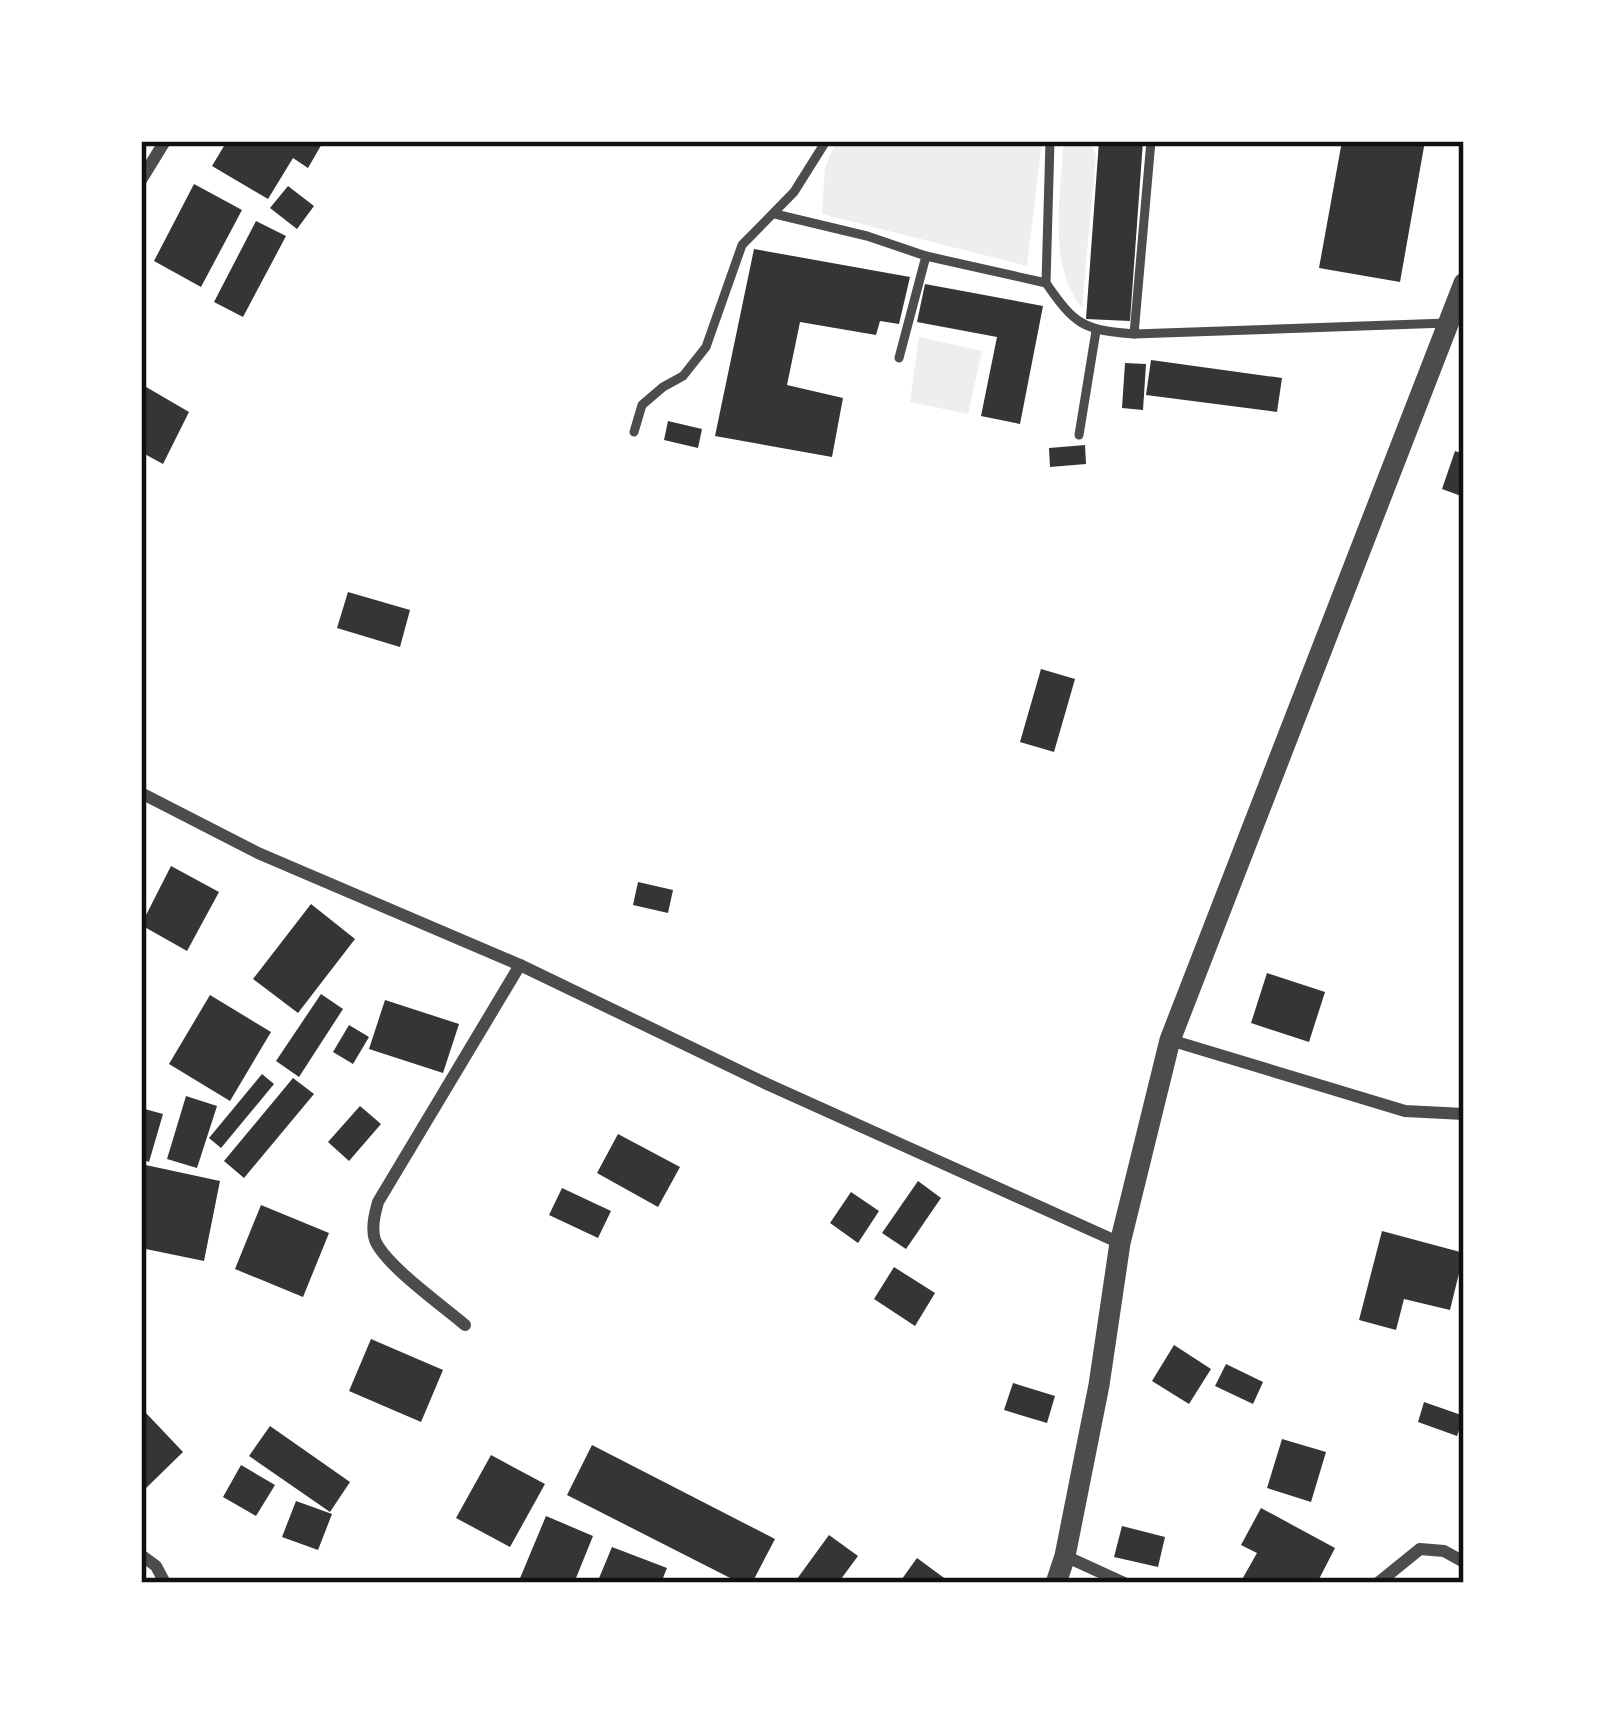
<svg xmlns="http://www.w3.org/2000/svg" width="1605" height="1724" font-family="Inter,sans-serif">
<style>
.green{fill:#eee}
.building{fill:#353535}
.lines{fill:none;stroke-linecap:round;stroke-linejoin:round}
.service{stroke:#4c4c4c;stroke-width:9}
.minor{stroke:#4c4c4c;stroke-width:12}
.tertiary{stroke:#4c4c4c;stroke-width:21}
.neatline{fill:none;stroke:#111;stroke-width:4.5}
</style>
<rect width="100%" height="100%" fill="#fff"/>
<g class="green">
<path d="M836 141H1042L1027 266 822 214 825 168Z"/>
<path d="M1072 141H1090L1096 155 1082 308C1047 263 1061 200 1063 146Z"/>
<path d="M919 337 982 351 968 414 910 402Z"/>
</g>
<g class="building">
<path d="M227 141H321L323 142 308 168 293 158 268 199 212 166Z"/>
<path d="M1099 141H1143L1130 321 1086 319Z"/>
<path d="M1342 141H1425L1400 282 1319 268Z"/>
<path d="M194 184 242 210 201 287 154 261Z"/>
<path d="M288 186 314 206 297 229 270 208Z"/>
<path d="M256 221 286 236 243 317 214 302Z"/>
<path d="M754 249 910 277 899 324 880 321 876 335 800 322 787 385 843 398 832 457 715 436Z"/>
<path d="M925 284 1043 306 1020 424 981 416 997 337 917 322Z"/>
<path d="M1151 360 1282 378 1277 412 1146 395Z"/>
<path d="M1125 363 1146 364 1143 410 1122 408Z"/>
<path d="M141 384 189 412 163 464 141 452Z"/>
<path d="M668 421 702 429 698 448 664 440Z"/>
<path d="M1085 445 1086 464 1050 467 1049 448Z"/>
<path d="M1455 451 1464 454V497L1442 489Z"/>
<path d="M348 592 410 610 400 647 337 628Z"/>
<path d="M1041 669 1075 679 1054 752 1020 742Z"/>
<path d="M171 866 219 892 187 951 141 925Z"/>
<path d="M638 882 673 890 668 913 633 905Z"/>
<path d="M311 904 355 939 298 1013 253 979Z"/>
<path d="M1267 973 1325 992 1309 1042 1251 1023Z"/>
<path d="M321 994 343 1009 299 1077 276 1061Z"/>
<path d="M210 995 271 1032 230 1101 169 1064Z"/>
<path d="M385 1000 459 1024 443 1073 369 1049Z"/>
<path d="M349 1025 369 1037 353 1064 333 1052Z"/>
<path d="M262 1074 274 1084 221 1148 209 1138Z"/>
<path d="M293 1078 314 1094 244 1178 224 1161Z"/>
<path d="M186 1096 217 1106 197 1168 167 1159Z"/>
<path d="M360 1106 381 1124 349 1161 328 1142Z"/>
<path d="M141 1108 163 1114 149 1162 141 1159Z"/>
<path d="M618 1134 680 1167 658 1207 597 1173Z"/>
<path d="M141 1164 220 1181 204 1261 141 1248Z"/>
<path d="M918 1181 941 1198 906 1249 882 1233Z"/>
<path d="M562 1188 611 1211 598 1238 549 1215Z"/>
<path d="M851 1192 879 1211 858 1243 830 1223Z"/>
<path d="M261 1205 329 1233 303 1297 235 1269Z"/>
<path d="M1382 1231 1464 1253 1450 1310 1404 1299 1396 1330 1359 1320Z"/>
<path d="M894 1267 935 1293 915 1326 874 1299Z"/>
<path d="M371 1339 443 1370 421 1422 349 1391Z"/>
<path d="M1174 1345 1211 1369 1189 1404 1152 1381Z"/>
<path d="M1226 1364 1263 1382 1253 1404 1215 1386Z"/>
<path d="M1013 1383 1055 1396 1047 1423 1004 1410Z"/>
<path d="M1424 1402 1464 1416 1457 1436 1418 1422Z"/>
<path d="M146 1413 183 1452 141 1493V1417Z"/>
<path d="M270 1426 350 1482 330 1512 249 1456Z"/>
<path d="M1282 1439 1326 1452 1311 1502 1267 1488Z"/>
<path d="M592 1445 775 1539 752 1583H740L567 1495Z"/>
<path d="M491 1455 545 1484 510 1547 456 1518Z"/>
<path d="M241 1465 275 1485 256 1516 223 1497Z"/>
<path d="M296 1501 332 1514 318 1550 282 1537Z"/>
<path d="M1261 1508 1335 1548 1317 1583H1240L1257 1553 1241 1545Z"/>
<path d="M546 1516 593 1536 574 1583H518Z"/>
<path d="M1122 1526 1165 1537 1158 1567 1114 1557Z"/>
<path d="M829 1535 858 1556 838 1583H794Z"/>
<path d="M612 1547 667 1568 661 1583H597Z"/>
<path d="M917 1558 951 1583H899Z"/>
</g>
<g class="lines">
<g class="service">
<path d="M1050 141 1046 283C1075 325 1083 330 1134 334L1447 323"/>
<path d="M775 214 867 236 926 256 899 358"/>
<path d="M926 256 1046 283"/>
<path d="M1134 334 1151 141"/>
<path d="M634 432 642 405 663 387 683 376 706 347 742 245 794 192 826 141"/>
<path d="M1079 435 1096 331"/>
</g>
<g class="minor">
<path d="M141 180 165 141"/>
<path d="M141 793 258 853 520 965 767 1084 1120 1243"/>
<path d="M1170 1040 1405 1111 1464 1114"/>
<path d="M465 1325C443 1306 385 1265 375 1240 371 1228 375 1213 378 1202L520 965"/>
<path d="M141 1555 156 1566 165 1583"/>
<path d="M1065 1556 1124 1583"/>
<path d="M1378 1583 1420 1549 1444 1551 1464 1562"/>
</g>
<path class="tertiary" d="M1056 1583 1065 1556 1099 1385 1120 1243 1170 1040 1464 283"/>
</g>
<rect width="1605" height="1724" fill="none" stroke="#ffffff" stroke-width="288"/>
<rect x="144" y="144" width="1317" height="1436" class="neatline"/>
</svg>
